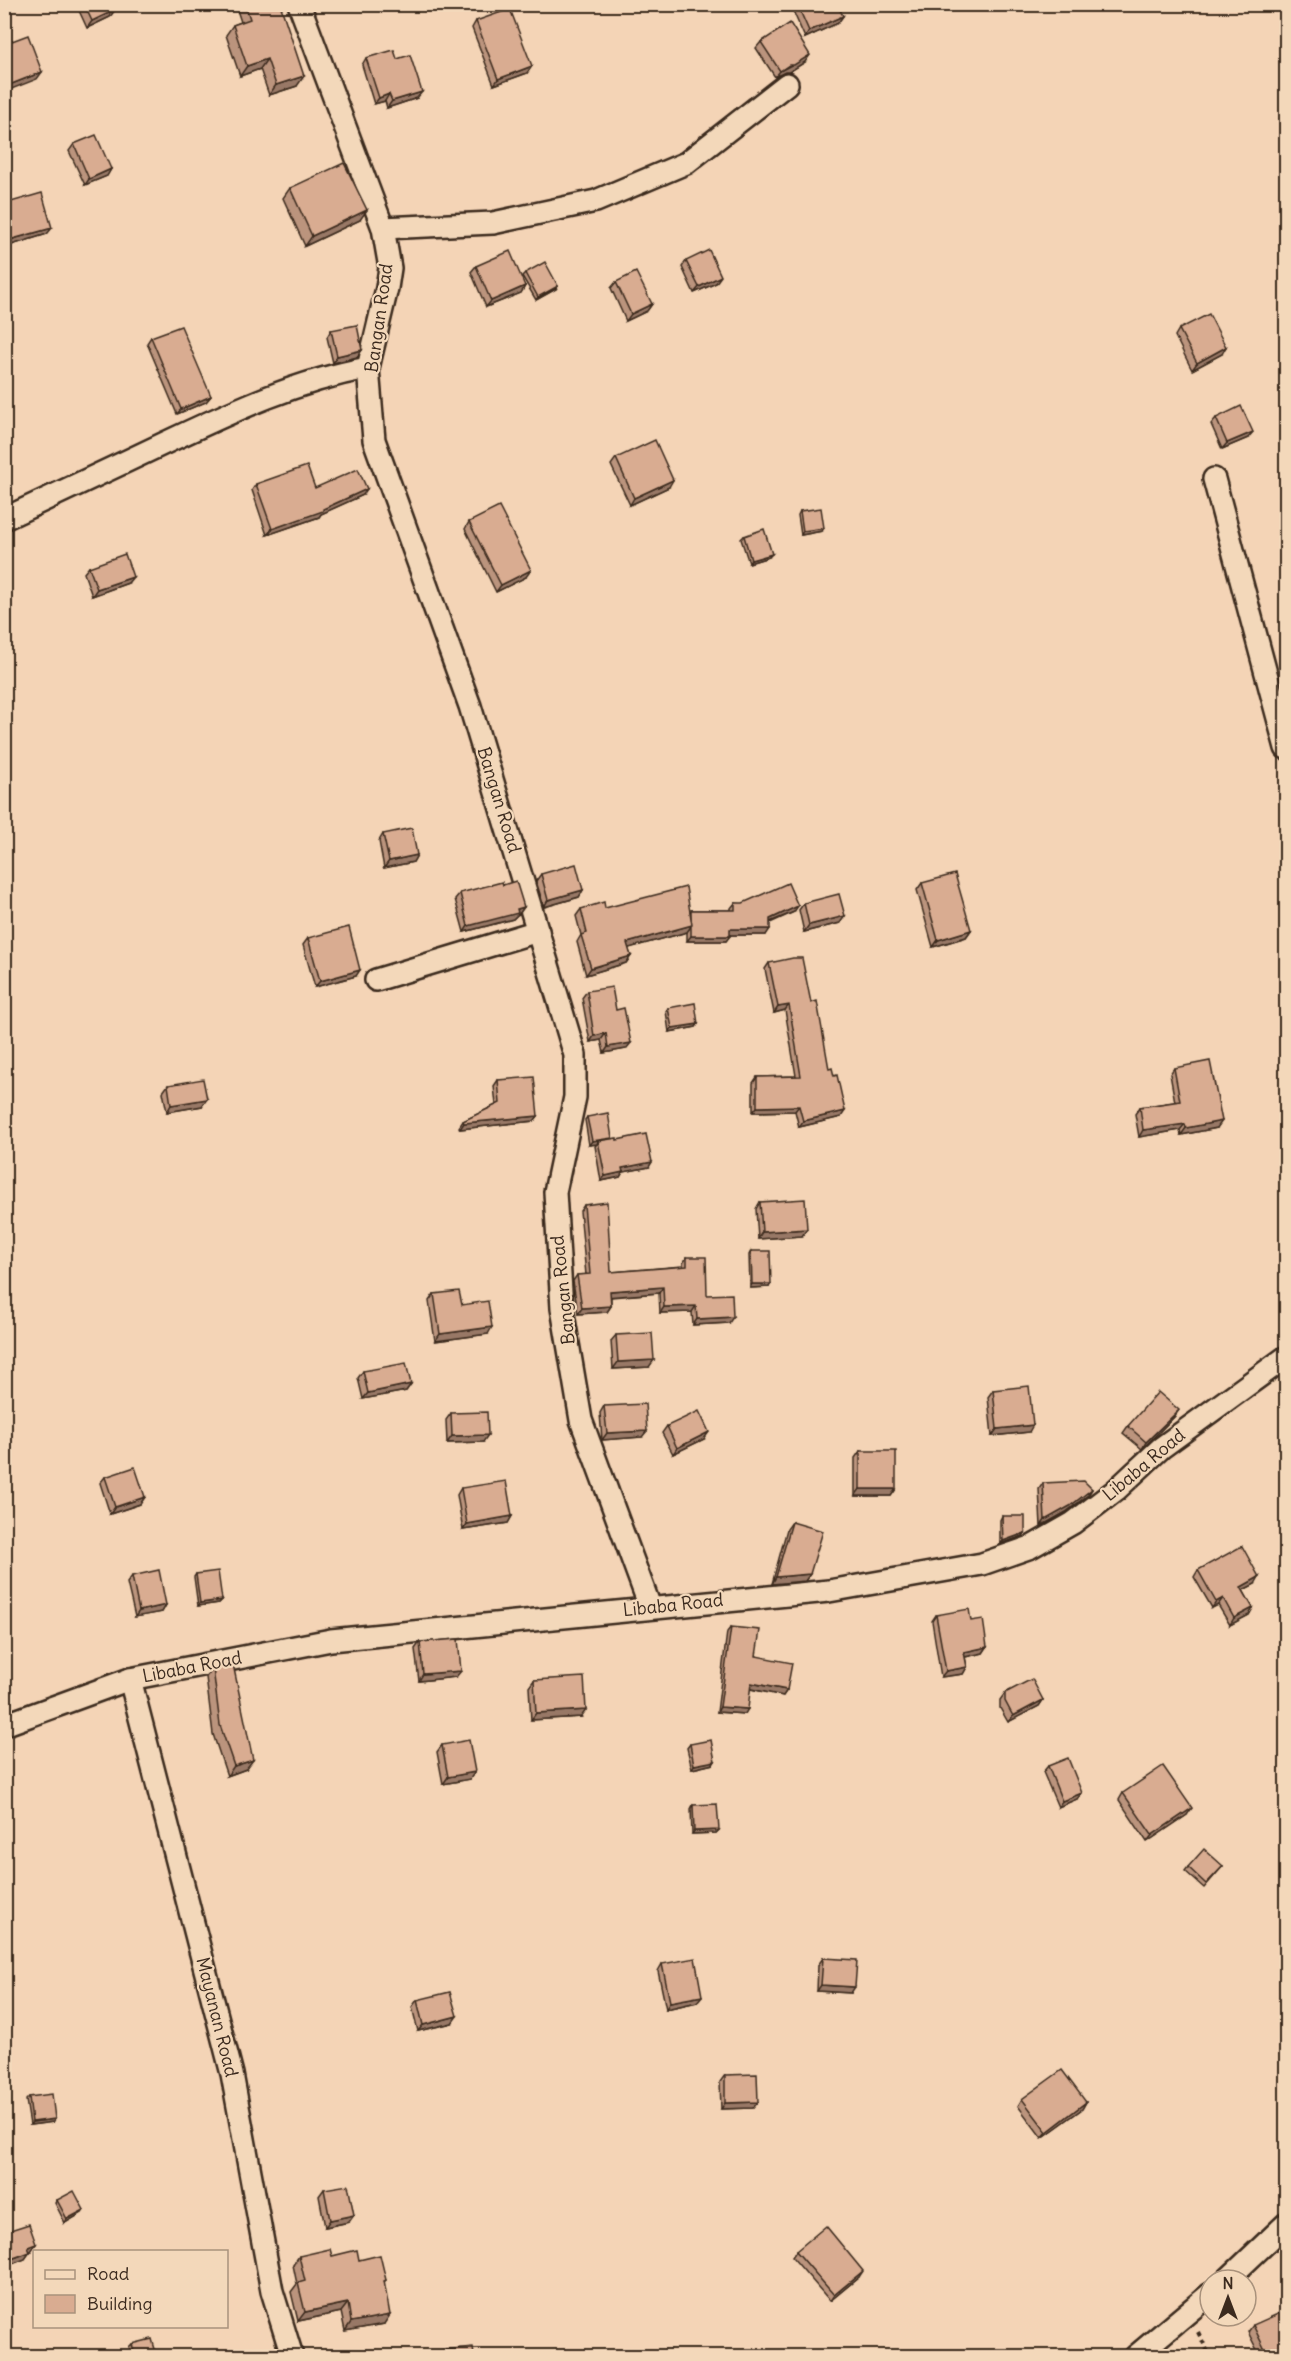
<svg xmlns="http://www.w3.org/2000/svg" width="1291" height="2361" font-family="Delius,sans-serif">
<style>
.lines{fill:none;stroke-linecap:round;stroke-linejoin:round}
.minor-casing{stroke:#3b2a1e;stroke-width:26}
.path{stroke:#3b2a1e;stroke-width:4;stroke-dasharray:4.5 4.5;stroke-linecap:butt}
.minor{stroke:#f3d8ba;stroke-width:21}
.wall{fill:#bb947d;stroke:#3b2a1e;stroke-width:1.5}
.shaded-wall{fill:#987866;stroke:#3b2a1e;stroke-width:1.5}
.building{fill:#d9ac91;stroke:#3b2a1e;stroke-width:1.5}
.labels{text-anchor:middle;stroke-width:4.5;stroke-linejoin:round;paint-order:stroke}
.street-label{font-size:18px;fill:#3b2a1e;stroke:#f3d8ba}
</style>
<rect width="100%" height="100%" fill="#f4d4b6"/>
<filter id="ink" filterUnits="userSpaceOnUse"><feTurbulence type="fractalNoise" baseFrequency=".0167" numOctaves="2"/><feDisplacementMap in="SourceGraphic" scale="12" xChannelSelector="R" yChannelSelector="G"/><feConvolveMatrix kernelMatrix="1 2 1 2 8 2 1 2 1" color-interpolation-filters="sRGB"/></filter>
<g filter="url(#ink)">
<g class="lines">
<defs>
<g id="minor">
<path d="M299 4 383 228 390 268 387 288 368 368 374 440 470 706 575 1055V1097L555 1192 562 1308 581 1420 650 1607"/>
<path d="M383 228 493 223 596 201 686 163 787 84"/>
<path d="M1214 479 1286 748"/>
<path d="M4 519C59 493 113 468 167 442 233 411 296 381 368 368"/>
<path d="M376 980 538 931"/>
<path d="M130 1679 232 2074 272 2291 292 2356"/>
<path d="M4 1725 130 1679 331 1640 829 1591 982 1564 1031 1547 1073 1523 1116 1490 1161 1448 1286 1357"/>
<path d="M1227 2280 1286 2224"/>
<path d="M1136 2356 1210 2294"/>
</g>
</defs>
<use href="#minor" class="minor-casing"/>
<path class="path" d="M1198 2332 1210 2356"/>
<use href="#minor" class="minor"/>
</g>
<g class="wall">
<path d="M76 4H112L110 17 87 28Z"/>
<path d="M235 4H280L297 86 269 95 260 69 240 76 226 35 233 25 241 22Z"/>
<path d="M790 4H837L843 16 838 23 805 38Z"/>
<path d="M476 21 532 66 527 73 494 85 472 28Z"/>
<path d="M761 42 805 62 789 72H785L775 77 756 48Z"/>
<path d="M366 58 397 59 417 98 387 108 385 101 374 104 362 65Z"/>
<path d="M74 144 111 169 107 176 85 185 69 151Z"/>
<path d="M290 188 360 220 305 246 283 198Z"/>
<path d="M4 204 47 234 5 247Z"/>
<path d="M686 261 716 283 694 293 682 267Z"/>
<path d="M476 266 525 286 521 293 486 307 471 272Z"/>
<path d="M525 273 558 286 556 289 536 300 522 276Z"/>
<path d="M616 282 652 304 647 311 626 321 611 288Z"/>
<path d="M1179 329 1222 354 1192 370 1175 336Z"/>
<path d="M331 330 362 350 357 357 333 363 327 337Z"/>
<path d="M151 337 211 396 206 402 177 414 147 343Z"/>
<path d="M1216 418 1248 438 1222 449 1211 424Z"/>
<path d="M616 458 669 487 630 505 611 465Z"/>
<path d="M256 484 315 488 363 495 321 514 319 517 267 535 252 490Z"/>
<path d="M800 511 822 531 801 535 798 515Z"/>
<path d="M469 522 526 577 496 592 465 529Z"/>
<path d="M744 536 769 557 749 563 741 539Z"/>
<path d="M89 567 128 583 92 596 84 573Z"/>
<path d="M383 834 417 855 413 862 384 868 379 841Z"/>
<path d="M541 874 583 890 579 897 544 907 536 881Z"/>
<path d="M922 883 971 930 966 937 933 947 917 890Z"/>
<path d="M503 885 524 907 519 914 517 915 513 919 464 932 455 899 460 893Z"/>
<path d="M735 903 794 912 770 923 766 935H730L726 941H687V932L628 948 631 956 626 963 586 975 577 942 581 935 576 916 581 909 605 908 690 912 691 910H731V908Z"/>
<path d="M804 903 840 923 804 932 799 910Z"/>
<path d="M308 938 356 976 315 987 303 945Z"/>
<path d="M769 963 811 1003 841 1117 799 1127 795 1111 753 1112V1083L757 1077 796 1076 785 1010 774 1013 765 969Z"/>
<path d="M587 991 616 1010 626 1049 604 1053 601 1040 590 1042 582 998Z"/>
<path d="M668 1008 698 1024 696 1027 669 1032 666 1011Z"/>
<path d="M1174 1068 1217 1128 1181 1135 1180 1130 1139 1137 1135 1114 1140 1107 1175 1102 1170 1074Z"/>
<path d="M498 1080 538 1116 534 1121 460 1129 459 1127 463 1121 496 1105 494 1086Z"/>
<path d="M168 1085 202 1106 167 1112 163 1092Z"/>
<path d="M587 1117 612 1139 617 1140 649 1167 623 1172 620 1177 601 1181 595 1146 597 1144 589 1145 585 1120Z"/>
<path d="M760 1202 802 1236 758 1239 756 1209Z"/>
<path d="M584 1205 611 1272 683 1266V1263L687 1257 707 1295 729 1323 693 1325 692 1312 660 1313 659 1293 611 1297V1306L607 1312 578 1314 573 1281 577 1275H586L580 1211Z"/>
<path d="M751 1251 769 1287 750 1288 749 1255Z"/>
<path d="M434 1294 462 1305 488 1334 435 1341 429 1301Z"/>
<path d="M616 1335 649 1367 613 1369 611 1341Z"/>
<path d="M363 1371 411 1384 406 1391 363 1399 358 1378Z"/>
<path d="M993 1390 1029 1432 992 1436 988 1397Z"/>
<path d="M604 1406 642 1437 602 1440 600 1413Z"/>
<path d="M451 1413 483 1442 447 1443 446 1420Z"/>
<path d="M1174 1417 1142 1449 1123 1433 1128 1426Z"/>
<path d="M667 1426 704 1439 673 1454 662 1433Z"/>
<path d="M860 1451 896 1489 891 1496H855V1458Z"/>
<path d="M105 1477 145 1497 140 1504 110 1514 100 1483Z"/>
<path d="M1043 1483 1092 1489 1088 1495 1066 1512 1041 1526 1039 1489Z"/>
<path d="M461 1488 512 1516 508 1523 463 1530 457 1495Z"/>
<path d="M1002 1516 1025 1533 1023 1536 1000 1544V1520Z"/>
<path d="M792 1522 810 1574 805 1581 772 1584 787 1529Z"/>
<path d="M1198 1570 1255 1584 1243 1590 1253 1608 1249 1615 1230 1625 1218 1605 1212 1608 1194 1577Z"/>
<path d="M196 1574 222 1600 219 1603 198 1606 194 1577Z"/>
<path d="M132 1576 166 1605 162 1612 135 1617 127 1583Z"/>
<path d="M936 1615 971 1621 987 1647 983 1653 965 1657 967 1667 963 1674 941 1677 932 1621Z"/>
<path d="M731 1627 787 1690 783 1696 750 1689 745 1714 717 1712 727 1632Z"/>
<path d="M420 1642 456 1677 419 1681 415 1649Z"/>
<path d="M213 1668 246 1769 227 1776 213 1734 206 1677Z"/>
<path d="M534 1680 581 1717 531 1720 529 1687Z"/>
<path d="M1005 1693 1043 1700 1039 1706 1008 1722 1000 1708V1700Z"/>
<path d="M690 1744 715 1761 713 1764 692 1769 687 1748Z"/>
<path d="M442 1745 470 1779 443 1784 437 1752Z"/>
<path d="M1048 1766 1077 1799 1058 1807 1043 1772Z"/>
<path d="M1123 1793 1187 1815 1147 1842 1119 1800Z"/>
<path d="M693 1805 719 1830 716 1833 692 1834 691 1809Z"/>
<path d="M1223 1866 1204 1888 1185 1871 1188 1867Z"/>
<path d="M823 1958 851 1993 817 1991 818 1965Z"/>
<path d="M662 1964 697 2002 666 2009 658 1971Z"/>
<path d="M417 2000 452 2023 418 2031 412 2007Z"/>
<path d="M725 2075 758 2102 753 2108 721 2109 720 2082Z"/>
<path d="M29 2097 55 2119 53 2122 30 2125 26 2100Z"/>
<path d="M1022 2099 1086 2102 1082 2109 1042 2138 1018 2106Z"/>
<path d="M324 2189 349 2222 325 2227 319 2196Z"/>
<path d="M57 2200 84 2210 82 2213 65 2223 55 2203Z"/>
<path d="M4 2232 31 2251H30L25 2259 7 2266 4 2260Z"/>
<path d="M796 2251 859 2277 830 2301 792 2257Z"/>
<path d="M299 2256H332L359 2260 386 2280 384 2282V2324L345 2331 341 2312 298 2321 291 2292 297 2284 293 2265Z"/>
<path d="M1253 2325 1287 2356H1260L1248 2332Z"/>
<path d="M132 2344 157 2356H132L129 2347Z"/>
<path d="M442 2350 474 2356H437Z"/>
</g>
<g class="shaded-wall">
<path d="M115 10 110 17 87 28 92 21Z"/>
<path d="M843 16 838 23 805 38 809 31Z"/>
<path d="M810 55 805 62 789 72H785L775 77 780 71Z"/>
<path d="M267 59 260 69 240 76 247 66Z"/>
<path d="M532 66 527 73 494 85 498 79Z"/>
<path d="M42 72 37 79 4 92V87Z"/>
<path d="M304 76 297 86 269 95 276 85Z"/>
<path d="M422 92 417 98 387 108 392 101Z"/>
<path d="M389 94 385 101 374 104 379 98Z"/>
<path d="M111 169 107 176 85 185 89 179Z"/>
<path d="M367 210 360 220 305 246 312 236Z"/>
<path d="M52 228 47 234 5 247 9 240Z"/>
<path d="M721 276 716 283 694 293 699 287Z"/>
<path d="M525 286 521 293 486 307 491 301Z"/>
<path d="M558 286 556 289 536 300 538 297Z"/>
<path d="M652 304 647 311 626 321 631 314Z"/>
<path d="M1226 347 1222 354 1192 370 1197 363Z"/>
<path d="M362 350 357 357 333 363 337 356Z"/>
<path d="M211 396 206 402 177 414 181 409Z"/>
<path d="M1253 432 1248 438 1222 449 1227 443Z"/>
<path d="M673 480 669 487 630 505 634 498Z"/>
<path d="M367 489 363 495 321 514 319 517 267 535 272 529 323 509Z"/>
<path d="M824 528 822 531 801 535 803 531Z"/>
<path d="M772 554 769 557 749 563 751 560Z"/>
<path d="M531 570 526 577 496 592 501 585Z"/>
<path d="M133 577 128 583 92 596 97 589Z"/>
<path d="M417 855 413 862 384 868 389 861Z"/>
<path d="M583 890 579 897 544 907 548 900Z"/>
<path d="M798 906 794 912 765 924 770 919Z"/>
<path d="M524 907 519 914 517 915 513 919 464 932 468 926Z"/>
<path d="M845 916 840 923 804 932 809 925Z"/>
<path d="M692 925 687 932 622 950 627 943Z"/>
<path d="M730 929H770L766 935H726Z"/>
<path d="M971 930 966 937 933 947 938 940Z"/>
<path d="M691 936H730L726 941H687Z"/>
<path d="M631 956 626 963 586 975 591 968Z"/>
<path d="M360 970 356 976 315 987 320 981Z"/>
<path d="M789 1005 785 1010 774 1013 778 1007Z"/>
<path d="M698 1024 696 1027 669 1032 672 1028Z"/>
<path d="M606 1033 601 1040 590 1042 594 1036Z"/>
<path d="M631 1043 626 1049 604 1053 608 1047Z"/>
<path d="M207 1099 202 1106 167 1112 171 1105Z"/>
<path d="M799 1106 795 1111 753 1112 757 1107Z"/>
<path d="M845 1111 841 1117 799 1127 803 1121Z"/>
<path d="M538 1116 534 1121 460 1129 464 1123Z"/>
<path d="M1222 1121 1217 1128 1181 1135 1186 1128Z"/>
<path d="M1185 1124 1180 1130 1139 1137 1143 1130Z"/>
<path d="M612 1138 598 1141 597 1144 589 1145 592 1141Z"/>
<path d="M652 1162 649 1167 619 1173 622 1168Z"/>
<path d="M623 1172 620 1177 601 1181 605 1176Z"/>
<path d="M807 1229 802 1236 758 1239 762 1232Z"/>
<path d="M752 1284H771L769 1287 750 1288Z"/>
<path d="M663 1287 659 1293 606 1297 610 1291Z"/>
<path d="M611 1306 607 1312 578 1314 582 1308Z"/>
<path d="M696 1306 692 1312 660 1313 664 1307Z"/>
<path d="M733 1317 729 1323 693 1325 697 1319Z"/>
<path d="M492 1327 488 1334 435 1341 440 1334Z"/>
<path d="M654 1360 649 1367 613 1369 618 1362Z"/>
<path d="M411 1384 406 1391 363 1399 368 1393Z"/>
<path d="M1179 1410 1174 1417 1142 1449 1146 1442Z"/>
<path d="M1033 1425 1029 1432 992 1436 997 1429Z"/>
<path d="M647 1431 642 1437 602 1440 607 1433Z"/>
<path d="M709 1432 704 1439 673 1454 677 1448Z"/>
<path d="M488 1435 483 1442 447 1443 452 1436Z"/>
<path d="M860 1489H896L891 1496H855Z"/>
<path d="M1092 1489 1088 1495 1066 1512 1041 1526 1045 1520Z"/>
<path d="M145 1497 140 1504 110 1514 115 1507Z"/>
<path d="M512 1516 508 1523 463 1530 467 1524Z"/>
<path d="M1025 1533 1023 1536 1000 1544 1003 1541Z"/>
<path d="M810 1574 805 1581 772 1584 776 1577Z"/>
<path d="M1259 1577 1255 1584 1237 1593 1241 1587Z"/>
<path d="M1223 1598 1218 1605 1212 1608 1216 1602Z"/>
<path d="M222 1600 219 1603 198 1606 200 1603Z"/>
<path d="M166 1605 162 1612 135 1617 139 1611Z"/>
<path d="M1253 1608 1249 1615 1230 1625 1234 1618Z"/>
<path d="M987 1647 983 1653 960 1658 964 1652Z"/>
<path d="M967 1667 963 1674 941 1677 946 1671Z"/>
<path d="M461 1671 456 1677 419 1681 423 1674Z"/>
<path d="M751 1683 787 1690 783 1696 747 1688Z"/>
<path d="M1043 1700 1039 1706 1008 1722 1013 1716Z"/>
<path d="M720 1707 748 1709 745 1714 717 1712Z"/>
<path d="M586 1710 581 1717 531 1720 536 1713Z"/>
<path d="M253 1760 246 1769 227 1776 234 1766Z"/>
<path d="M715 1761 713 1764 692 1769 694 1765Z"/>
<path d="M475 1772 470 1779 443 1784 448 1777Z"/>
<path d="M1082 1793 1077 1799 1058 1807 1062 1801Z"/>
<path d="M1192 1808 1187 1815 1147 1842 1152 1835Z"/>
<path d="M719 1830 716 1833 692 1834 694 1831Z"/>
<path d="M821 1985 855 1987 851 1993 817 1991Z"/>
<path d="M702 1996 697 2002 666 2009 670 2002Z"/>
<path d="M457 2016 452 2023 418 2031 423 2025Z"/>
<path d="M758 2102 753 2108 721 2109 725 2103Z"/>
<path d="M1086 2102 1082 2109 1042 2138 1047 2132Z"/>
<path d="M55 2119 53 2122 30 2125 32 2122Z"/>
<path d="M84 2210 82 2213 65 2223 67 2219Z"/>
<path d="M354 2215 349 2222 325 2227 330 2220Z"/>
<path d="M36 2244 31 2251 24 2253 28 2247Z"/>
<path d="M30 2252 25 2259 7 2266 11 2259Z"/>
<path d="M863 2271 859 2277 830 2301 834 2295Z"/>
<path d="M348 2303 341 2312 298 2321 305 2312Z"/>
<path d="M390 2315 384 2324 345 2331 351 2322Z"/>
</g>
<g class="building">
<path d="M84 4H112L115 10 92 21Z"/>
<path d="M245 4H280L304 76 276 85 267 59 247 66 233 25 250 19Z"/>
<path d="M797 4H837L843 16 809 31Z"/>
<path d="M510 9 532 66 498 79 476 21Z"/>
<path d="M790 23 810 55 794 65H789L780 71 761 42Z"/>
<path d="M28 35 42 72 4 87V44Z"/>
<path d="M394 50 397 59 410 55 422 92 392 101 389 94 379 98 366 58Z"/>
<path d="M96 135 111 169 89 179 74 144Z"/>
<path d="M344 163 367 210 312 236 290 188Z"/>
<path d="M42 193 52 228 9 240 4 225V204Z"/>
<path d="M709 250 721 276 699 287 686 261Z"/>
<path d="M510 251 525 286 491 301 476 266Z"/>
<path d="M545 262 558 286 538 297 525 273Z"/>
<path d="M636 272 652 304 631 314 616 282Z"/>
<path d="M1209 314 1226 347 1197 363 1179 329Z"/>
<path d="M357 325 362 350 337 356 331 330Z"/>
<path d="M181 326 211 396 181 409 151 337Z"/>
<path d="M1241 406 1253 432 1227 443 1216 418Z"/>
<path d="M655 440 673 480 634 498 616 458Z"/>
<path d="M307 466 315 488 358 469 367 489 323 509V511L272 529 256 484Z"/>
<path d="M499 507 531 570 501 585 469 522Z"/>
<path d="M821 508 824 528 803 531 800 511Z"/>
<path d="M764 529 772 554 751 560 744 536Z"/>
<path d="M125 554 133 577 97 589 89 567Z"/>
<path d="M412 828 417 855 389 861 383 834Z"/>
<path d="M576 864 583 890 548 900 541 874Z"/>
<path d="M955 874 971 930 938 940 922 883Z"/>
<path d="M516 881 524 907 517 909 518 913 468 926 460 893 502 882 503 885Z"/>
<path d="M788 883 798 906 770 919V929H730V936H691V910H735V903H743Z"/>
<path d="M686 887 692 925 627 943 631 956 591 968 581 935 587 933 581 909 604 902 605 908Z"/>
<path d="M839 894 845 916 809 925 804 903Z"/>
<path d="M349 927 360 970 320 981 308 938Z"/>
<path d="M793 958H802L811 1003 817 1001 829 1069 832 1068 834 1076 837 1075 845 1111 803 1121 799 1106 757 1107V1077L801 1076 789 1005 778 1007 769 963Z"/>
<path d="M612 987 616 1010 624 1008 631 1043 608 1047 606 1033 594 1036 587 991Z"/>
<path d="M695 1003 698 1024 672 1028 668 1008Z"/>
<path d="M1210 1061 1222 1121 1186 1128 1185 1124 1143 1130 1140 1107 1180 1101 1174 1068Z"/>
<path d="M534 1077 538 1116 464 1123 463 1121 500 1103 498 1080Z"/>
<path d="M203 1079 207 1099 171 1105 168 1085Z"/>
<path d="M608 1113 612 1138 592 1141 587 1117Z"/>
<path d="M646 1134 652 1162 622 1168 623 1172 605 1176 598 1141 617 1138V1140Z"/>
<path d="M805 1199 807 1229 762 1232 760 1202Z"/>
<path d="M607 1202 611 1272 687 1266V1257H706L707 1295 732 1294 733 1317 697 1319 696 1306 664 1307 663 1287 610 1291 611 1306 582 1308 577 1275 590 1274 584 1205Z"/>
<path d="M751 1251H770L771 1284H752Z"/>
<path d="M459 1291 462 1305 488 1301 492 1327 440 1334 434 1294Z"/>
<path d="M652 1333 654 1360 618 1362 616 1335Z"/>
<path d="M406 1363 411 1384 368 1393 363 1371Z"/>
<path d="M1029 1386 1033 1425 997 1429 993 1390Z"/>
<path d="M1158 1392 1179 1410 1146 1442 1128 1426Z"/>
<path d="M645 1404 647 1431 607 1433 604 1406Z"/>
<path d="M699 1411 709 1432 677 1448 667 1426Z"/>
<path d="M487 1412 488 1435 452 1436 451 1413Z"/>
<rect x="860" y="1451" width="36" height="38"/>
<path d="M135 1467 145 1497 115 1507 105 1477Z"/>
<path d="M506 1481 512 1516 467 1524 461 1488Z"/>
<path d="M1084 1481 1092 1489 1070 1506 1045 1520 1043 1483Z"/>
<path d="M1002 1516H1025V1533L1003 1541Z"/>
<path d="M792 1522 823 1531 810 1574 776 1577Z"/>
<path d="M1242 1546 1259 1577 1241 1587 1253 1608 1234 1618 1223 1598 1216 1602 1198 1570Z"/>
<path d="M159 1570 166 1605 139 1611 132 1576Z"/>
<path d="M218 1571 222 1600 200 1603 196 1574Z"/>
<path d="M969 1609 971 1621 983 1619 987 1647 964 1652 967 1667 946 1671 936 1615Z"/>
<path d="M731 1627 760 1630 756 1656 792 1663 787 1690 751 1683 748 1709 720 1707Z"/>
<path d="M458 1639 461 1671 423 1674 420 1642Z"/>
<path d="M233 1664 253 1760 234 1766 220 1725 213 1668Z"/>
<path d="M584 1677 586 1710 536 1713 534 1680Z"/>
<path d="M1032 1679 1043 1700 1013 1716 1005 1701V1693Z"/>
<path d="M469 1740 475 1772 448 1777 442 1745Z"/>
<path d="M711 1740 715 1761 694 1765 690 1744Z"/>
<path d="M1068 1758 1082 1793 1062 1801 1048 1766Z"/>
<path d="M1163 1766 1192 1808 1152 1835 1123 1793Z"/>
<path d="M717 1804 719 1830 694 1831 693 1805Z"/>
<path d="M1204 1849 1223 1866 1206 1884 1188 1867Z"/>
<path d="M695 1958 702 1996 670 2002 662 1964Z"/>
<path d="M823 1958 857 1960 855 1987 821 1985Z"/>
<path d="M450 1992 457 2016 423 2025 417 2000Z"/>
<path d="M1062 2070 1086 2102 1047 2132 1022 2099Z"/>
<path d="M757 2074 758 2102 725 2103V2075Z"/>
<path d="M52 2094 55 2119 32 2122 29 2097Z"/>
<path d="M348 2185 354 2215 330 2220 324 2189Z"/>
<path d="M74 2191 84 2210 67 2219 57 2200Z"/>
<path d="M29 2224 36 2244 28 2247 30 2252 11 2259 4 2240V2232Z"/>
<path d="M826 2226 863 2271 834 2295 796 2251Z"/>
<path d="M330 2249 332 2256 357 2250 359 2260 380 2255 386 2280 384 2281 390 2315 351 2322 348 2303 305 2312 298 2283 305 2281 299 2256Z"/>
<path d="M1287 2310V2356H1268L1253 2325Z"/>
<path d="M152 2339 157 2356H135L132 2344Z"/>
<path d="M473 2347 474 2356H443L442 2350Z"/>
</g>
</g>
<g class="labels">
<g class="street-label">
<text transform="translate(379 318) rotate(-82)" y="6">Bangan Road</text>
<text transform="translate(499 800) rotate(73)" y="6">Bangan Road</text>
<text transform="translate(563 1290) rotate(-96)" y="6">Bangan Road</text>
<text transform="translate(1144 1465) rotate(-40)" y="6">Libaba Road</text>
<text transform="translate(673 1605) rotate(-6)" y="6">Libaba Road</text>
<text transform="translate(192 1667) rotate(-11)" y="6">Libaba Road</text>
<text transform="translate(217 2017) rotate(76)" y="6">Mayanan Road</text>
</g>
</g>
<rect width="1291" height="2361" fill="none" stroke="#f3d8ba" stroke-width="24"/>
<rect x="12" y="12" width="1267" height="2337" fill="none" stroke="#3b2a1e" stroke-width="2" filter="url(#ink)"/>
<rect x="33" y="2250" width="195" height="78" fill="#f3d8ba" stroke="#a9927c" stroke-width="1.5"/>
<rect x="45" y="2270" width="30" height="9" fill="#f3d8ba" stroke="#a9927c" stroke-width="1.5"/>
<text x="87" y="2280" font-size="18" fill="#3b2a1e">Road</text>
<rect x="45" y="2295" width="30" height="18" fill="#d9ac91" stroke="#a9927c" stroke-width="1.5"/>
<text x="87" y="2310" font-size="18" fill="#3b2a1e">Building</text>
<g transform="translate(1228 2298)"><circle r="28" fill="#f3d8ba" stroke="#a9927c" stroke-width="1.5"/>
<path d="M0-4.5L10 22L0 15L-10 22Z" fill="#3b2a1e"/>
<text y="-9" font-size="16" font-weight="bold" text-anchor="middle" fill="#3b2a1e">N</text>
</g>
</svg>
